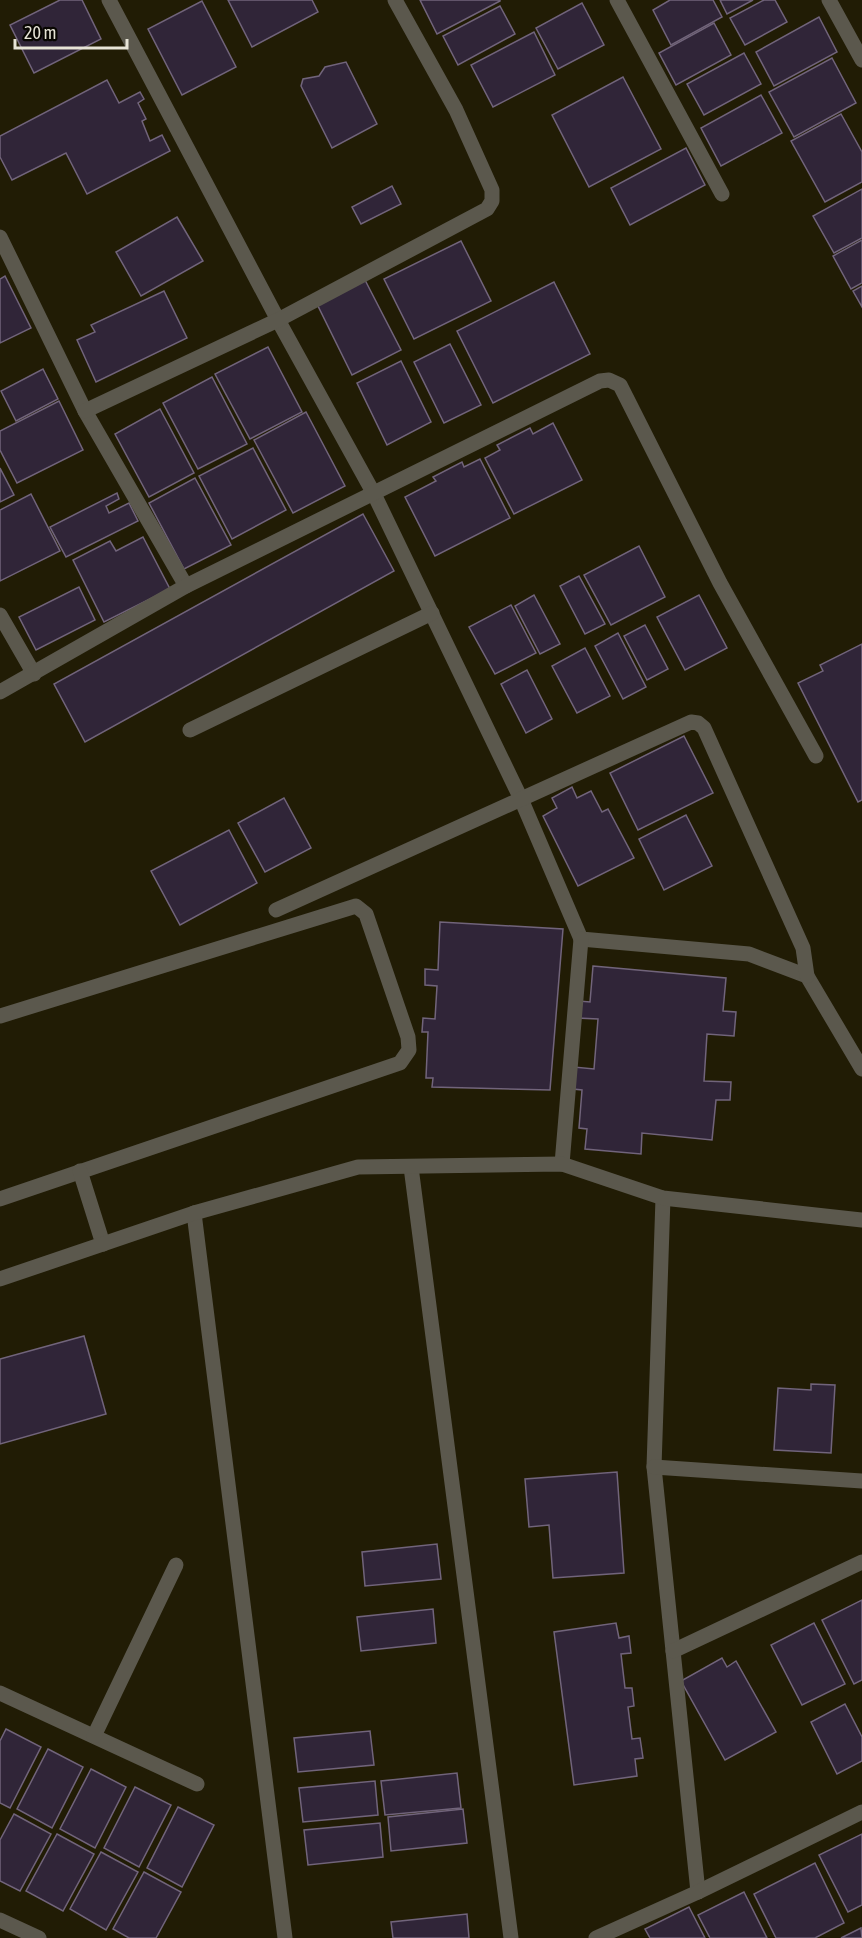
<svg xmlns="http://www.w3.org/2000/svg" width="862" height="1938" font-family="'Asap Condensed',sans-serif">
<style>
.building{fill:#302538;stroke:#71647b;stroke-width:1.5}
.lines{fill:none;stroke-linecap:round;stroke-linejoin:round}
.minor{stroke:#5b584d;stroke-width:15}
</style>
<rect width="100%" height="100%" fill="#211c05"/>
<g class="building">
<path d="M60 0H82L101 39 34 73 10 25Z"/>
<path d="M228 0H312L318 12 252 47Z"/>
<path d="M420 0H500V1L437 34Z"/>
<path d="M670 0H713L722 17 671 45 653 10Z"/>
<path d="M720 0H753L727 14Z"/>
<path d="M764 0H775L787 22 745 45 730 18Z"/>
<path d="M202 1 236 67 182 95 148 29Z"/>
<path d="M582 3 604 45 558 69 536 28Z"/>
<path d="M500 6 515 34 458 65 443 36Z"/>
<path d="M819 17 837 52 774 86 756 52Z"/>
<path d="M714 23 731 55 676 85 659 53Z"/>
<path d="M534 32 555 75 493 107 471 65Z"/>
<path d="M744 53 761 84 704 115 687 84Z"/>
<path d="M832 58 856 103 794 137 769 92Z"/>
<path d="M346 62 377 124 332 148 301 86 303 79 319 76 325 67Z"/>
<path d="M623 77 661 149 589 187 552 115Z"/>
<path d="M107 80 119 103 140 92 144 99 138 103 146 119 142 121 150 141 162 135 170 151 87 194 66 153 12 180 0 157V136Z"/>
<path d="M761 95 782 133 721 166 701 128Z"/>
<path d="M841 114 862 152V182L825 202 791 141Z"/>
<path d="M686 148 705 185 630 225 611 188Z"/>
<path d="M392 186 401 204 361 224 352 207Z"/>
<path d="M862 189V238L834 253 813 216Z"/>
<path d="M177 217 203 261 141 296 116 252Z"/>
<path d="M862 240V283L851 289 833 256Z"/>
<path d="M461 241 491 301 414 339 384 279Z"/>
<path d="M5 276 31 328 0 343V279Z"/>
<path d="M365 280 401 350 352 375 317 304Z"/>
<path d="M554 282 590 354 493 403 457 331Z"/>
<path d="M862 286V307L853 291Z"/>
<path d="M164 291 187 338 96 382 77 340 95 332 91 325Z"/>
<path d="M450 344 481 405 444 423 414 362Z"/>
<path d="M268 347 302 412 250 439 215 374Z"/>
<path d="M401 361 431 422 387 445 357 383Z"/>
<path d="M43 369 58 399 16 421 1 391Z"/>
<path d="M212 377 247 444 198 469 163 403Z"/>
<path d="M59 401 83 450 17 483 0 450V431Z"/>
<path d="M160 409 194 473 149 497 115 434Z"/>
<path d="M306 412 345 486 293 513 254 440Z"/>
<path d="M553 423 582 480 514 514 485 458 500 450 497 445 530 428 533 434Z"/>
<path d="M253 448 286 510 232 539 199 476Z"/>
<path d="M480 459 510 518 435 556 405 497 436 481 433 477 462 462 464 467Z"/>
<path d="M0 468 14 495 0 502Z"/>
<path d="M195 478 231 545 184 569 149 503Z"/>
<path d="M117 493 119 499 106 506 109 513 129 503 138 521 66 557 50 527Z"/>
<path d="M31 494 60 551 0 581V510Z"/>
<path d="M363 514 394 571 85 742 54 684Z"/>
<path d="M143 537 170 589 104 622 73 560 110 541 116 551Z"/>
<path d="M639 546 665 597 611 625 584 575Z"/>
<path d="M579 576 605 624 585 634 560 586Z"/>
<path d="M79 587 95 620 36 650 19 617Z"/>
<path d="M534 595 560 644 540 654 515 606Z"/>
<path d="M699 595 727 648 685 670 657 617Z"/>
<path d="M511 605 536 653 495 674 469 627Z"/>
<path d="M645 625 668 669 647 680 624 636Z"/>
<path d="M618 633 646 687 623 699 595 646Z"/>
<path d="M862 644V800L858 802 798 683 823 671 820 665Z"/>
<path d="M585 648 610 696 577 713 552 666Z"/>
<path d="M527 670 552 719 526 733 501 684Z"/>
<path d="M684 736 713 793 638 830 610 773Z"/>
<path d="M572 787 577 798 591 791 602 812 608 809 634 858 578 886 543 816 557 808 552 798Z"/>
<path d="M284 798 311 848 265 872 238 823Z"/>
<path d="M686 815 712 866 664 890 639 839Z"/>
<path d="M229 830 257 883 180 925 151 871Z"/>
<path d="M440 922 563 929 550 1090 432 1087 433 1078H426L428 1032H422L423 1018 435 1019 437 986 425 985V969L438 970Z"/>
<path d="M593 966 726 978 723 1011 736 1012 734 1036 707 1034 704 1081 731 1082 730 1100H716L712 1140 642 1133 641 1154 585 1149 587 1129 579 1128 582 1090 573 1089 574 1067 594 1069 598 1019 577 1018 579 1001 590 1002Z"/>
<path d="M84 1336 106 1414 0 1444V1359Z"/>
<path d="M811 1384 835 1385 831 1453 774 1450 778 1388 811 1390Z"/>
<path d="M617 1472 624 1573 553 1578 549 1525 529 1527 525 1479Z"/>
<path d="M437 1544 441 1579 365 1586 362 1552Z"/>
<path d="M862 1600V1680L854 1684 822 1620Z"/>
<path d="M433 1609 436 1643 361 1651 357 1617Z"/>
<path d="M616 1623 619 1638 629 1636 631 1653 621 1654 625 1688H632L634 1706 628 1707 632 1739 640 1738 643 1758 635 1759 637 1776 574 1785 554 1632Z"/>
<path d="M814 1623 845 1684 802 1705 771 1645Z"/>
<path d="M722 1658 727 1667 736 1661 776 1732 725 1760 681 1681Z"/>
<path d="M845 1704 862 1737V1761L837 1774 811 1722Z"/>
<path d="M6 1729 41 1747 10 1808 0 1803V1741Z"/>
<path d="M370 1731 374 1765 298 1772 294 1738Z"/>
<path d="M48 1749 83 1767 52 1828 17 1809Z"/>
<path d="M91 1769 126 1787 95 1848 60 1829Z"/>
<path d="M457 1773 461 1808 385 1815 381 1781Z"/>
<path d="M375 1781 378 1815 303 1822 299 1788Z"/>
<path d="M135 1787 171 1805 139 1867 104 1848Z"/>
<path d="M178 1807 214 1825 182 1887 147 1868Z"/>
<path d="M463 1809 467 1843 391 1851 388 1817Z"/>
<path d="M14 1814 51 1834 20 1891 0 1881V1840Z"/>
<path d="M380 1823 383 1857 308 1865 304 1830Z"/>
<path d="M57 1834 94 1854 63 1911 26 1891Z"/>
<path d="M862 1834V1905L848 1912 819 1855Z"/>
<path d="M101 1852 138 1872 106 1930 70 1909Z"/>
<path d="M815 1863 844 1923 815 1938H776L754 1894Z"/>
<path d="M144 1872 181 1892 156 1938H129L113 1929Z"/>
<path d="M744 1892 767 1938H710L698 1915Z"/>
<path d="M689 1907 705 1938H650L645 1929Z"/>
<path d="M467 1914 469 1938H393L391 1922Z"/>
<path d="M861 1928 862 1938H841Z"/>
</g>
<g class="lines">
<g class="minor">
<path d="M109 0 278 320 374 494 521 799 581 939 749 954 807 976 862 1069"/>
<path d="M617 0 722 194"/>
<path d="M829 0 862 60"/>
<path d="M0 237 85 411 186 586"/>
<path d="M85 411 278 320 487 209 492 201V190L456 110 395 0"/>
<path d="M0 615 34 674"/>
<path d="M0 692 186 586 600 381 609 380 620 385 720 583 816 756"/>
<path d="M190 730 432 613"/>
<path d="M276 910 691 722 698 723 704 728 803 948 807 976"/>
<path d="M0 1016 356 906 366 914 408 1037 409 1050 400 1063 0 1199"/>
<path d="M562 1164 581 939"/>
<path d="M411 1167 511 1938"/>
<path d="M80 1171 103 1244"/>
<path d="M663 1198 654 1467 698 1892"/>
<path d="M194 1213 285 1938"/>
<path d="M0 1279 194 1213 358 1167 562 1164 663 1198 862 1220"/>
<path d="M654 1467 862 1481"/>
<path d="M673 1651 862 1562"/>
<path d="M0 1693 197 1784"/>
<path d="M94 1736 176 1565"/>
<path d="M0 1920 39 1938"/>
<path d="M596 1938 698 1892 862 1812"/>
</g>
</g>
<path d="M15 39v9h112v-9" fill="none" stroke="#e7e4d6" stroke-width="3"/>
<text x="24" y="39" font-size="18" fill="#e7e4d6" stroke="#080601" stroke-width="4.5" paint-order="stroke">20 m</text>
</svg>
